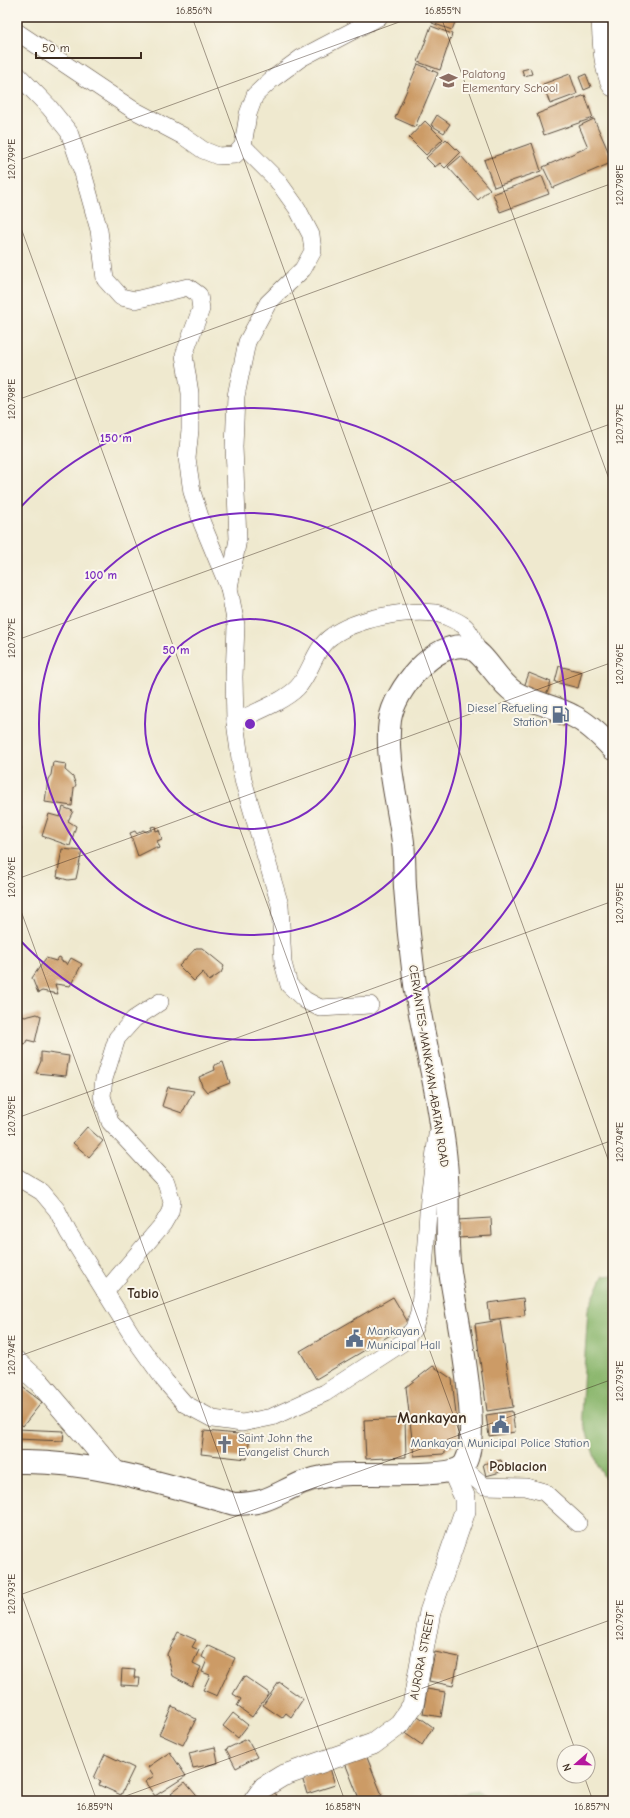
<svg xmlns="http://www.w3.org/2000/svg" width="630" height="1818" font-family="'Comic Neue',sans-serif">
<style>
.forest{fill:#8cb76e;stroke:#647046}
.building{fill:#cc9b66}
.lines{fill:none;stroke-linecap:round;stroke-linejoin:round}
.minor-casing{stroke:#564739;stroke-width:18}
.tertiary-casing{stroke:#564739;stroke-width:22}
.primary-casing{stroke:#564739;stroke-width:24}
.minor{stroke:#fff;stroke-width:17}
.tertiary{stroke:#fff;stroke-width:21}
.primary{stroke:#fff;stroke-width:22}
.ticks{fill:none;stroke:#3b2a1e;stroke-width:1;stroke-opacity:0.45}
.ring{fill:none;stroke:#7b2cbf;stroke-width:2}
.labels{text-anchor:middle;stroke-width:4;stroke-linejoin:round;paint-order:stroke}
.education-label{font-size:12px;fill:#785e54;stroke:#fbf7ec;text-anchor:start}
.service-label{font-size:12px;fill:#4e5e75;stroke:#fbf7ec;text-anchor:end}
.street-label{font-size:12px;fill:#3b2a1e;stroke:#fbf7ec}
.worship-label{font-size:12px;fill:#5b616d;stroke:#fbf7ec;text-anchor:start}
.quarter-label{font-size:14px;font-weight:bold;fill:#3b2a1e;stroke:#fbf7ec}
.district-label{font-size:16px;font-weight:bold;fill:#3b2a1e;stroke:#fbf7ec}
.centre{fill:#7b2cbf;stroke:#fbf7ec;stroke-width:2}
.ring-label{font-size:12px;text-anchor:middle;font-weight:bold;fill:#7b2cbf;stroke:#fbf7ec;stroke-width:4;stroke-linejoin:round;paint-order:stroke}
.neatline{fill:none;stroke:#3b2a1e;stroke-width:1.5}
.ticks-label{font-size:10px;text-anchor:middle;fill:#3b2a1e}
</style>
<rect width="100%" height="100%" fill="#fbf7ec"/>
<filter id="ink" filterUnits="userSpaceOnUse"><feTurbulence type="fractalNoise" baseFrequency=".025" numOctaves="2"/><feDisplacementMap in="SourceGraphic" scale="8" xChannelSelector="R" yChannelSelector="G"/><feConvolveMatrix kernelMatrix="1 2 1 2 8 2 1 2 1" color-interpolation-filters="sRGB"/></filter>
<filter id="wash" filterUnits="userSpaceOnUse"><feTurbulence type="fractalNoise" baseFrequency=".012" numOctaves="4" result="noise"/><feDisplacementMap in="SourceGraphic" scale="16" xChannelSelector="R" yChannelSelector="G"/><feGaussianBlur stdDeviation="0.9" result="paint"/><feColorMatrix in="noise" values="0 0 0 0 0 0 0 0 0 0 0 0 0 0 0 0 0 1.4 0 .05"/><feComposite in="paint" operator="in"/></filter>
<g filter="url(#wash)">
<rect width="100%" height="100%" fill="#efe9cf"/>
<g class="forest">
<path d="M613 1275V1490L610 1488 597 1464 581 1414 588 1309 603 1276Z"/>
<path d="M477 1791 489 1801H440L444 1797Z"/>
</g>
<g id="blocks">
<g class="building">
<path d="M434 17H457L452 30 432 23Z"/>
<path d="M431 26 452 34 440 70 418 62Z"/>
<path d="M418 64 438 73 415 127 395 118Z"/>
<path d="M530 68 532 74 524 76 522 70Z"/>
<path d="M570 74 577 94 550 104 543 84Z"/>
<path d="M586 74 591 87 584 90 579 77Z"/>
<path d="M585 95 593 118 544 135 537 114Z"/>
<path d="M437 115 450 124 444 133 431 125Z"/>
<path d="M594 119 613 162 553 188 543 167 588 147 579 126Z"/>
<path d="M425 121 443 139 426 155 409 138Z"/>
<path d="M446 139 460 153 445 168 440 163 435 167 426 158Z"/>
<path d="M532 143 541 171 494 187 484 160Z"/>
<path d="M461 156 490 189 478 200 448 167Z"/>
<path d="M542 176 549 194 500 212 493 194Z"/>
<path d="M559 666 582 672 578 688 555 682Z"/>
<path d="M529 673 551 682 546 696 524 687Z"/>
<path d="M553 713 567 719 564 726 550 721Z"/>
<path d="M53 762 66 764 65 770 73 777 76 785 74 788 72 806 45 802 48 779 51 775Z"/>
<path d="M63 807 73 811 68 821 76 826 70 846 42 836 49 814 60 817Z"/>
<path d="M17 816 22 830 17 832Z"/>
<path d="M155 826 156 831 159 830 162 839 157 841 160 848 156 849V847L138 856 130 833 135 831 137 834 143 830 147 832 152 830 151 827Z"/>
<path d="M62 849 82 851 76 879 68 880 57 877Z"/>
<path d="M196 948H202L224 966 221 973 209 981 203 972 194 981 179 966Z"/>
<path d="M59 957 61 958V961L65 962 67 965 71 958 82 964 70 986 55 984 58 994 42 991 38 993 32 978 46 958 56 961Z"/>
<path d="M17 1014 25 1017 37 1014 41 1016 35 1042 27 1040 25 1044 17 1042Z"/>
<path d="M41 1052 69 1056 66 1076 36 1073 41 1061Z"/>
<path d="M223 1062 230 1083 207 1092 202 1086 199 1077 215 1070 214 1065Z"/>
<path d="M168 1087 194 1091 182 1113 162 1106Z"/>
<path d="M87 1127 103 1141 89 1157 73 1143Z"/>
<path d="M491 1218 492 1236 458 1238 457 1220Z"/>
<path d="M393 1297 409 1324 316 1379 300 1351Z"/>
<path d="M523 1298 525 1315 490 1320 488 1303Z"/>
<path d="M500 1320 513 1407 487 1411 475 1324Z"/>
<path d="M433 1366 452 1379 459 1441 443 1454 414 1456 406 1387Z"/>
<path d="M17 1383 42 1402 23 1426 17 1421Z"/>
<path d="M512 1411 515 1432 489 1436 486 1415Z"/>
<path d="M405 1418 406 1457 366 1459 364 1420Z"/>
<path d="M17 1429 64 1431 63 1441 17 1439Z"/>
<path d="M204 1431 250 1435 247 1459 201 1454Z"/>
<path d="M501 1460 504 1471 486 1476 483 1464Z"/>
<path d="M178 1632 196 1640 192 1647 199 1650 193 1663 201 1667 192 1686 173 1676 167 1654Z"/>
<path d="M207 1645 235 1658 217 1696 203 1690 210 1675 202 1672 207 1660 202 1657Z"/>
<path d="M435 1652 459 1657 453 1686 429 1681Z"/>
<path d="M122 1669 135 1670 134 1678H140L139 1686 121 1685Z"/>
<path d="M244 1676 269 1693 252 1717 237 1706 241 1699 233 1694Z"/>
<path d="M279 1682 303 1699 291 1717 286 1713 282 1718 263 1705Z"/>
<path d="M427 1689 445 1692 441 1717 423 1714Z"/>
<path d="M172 1706 196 1719 183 1745 159 1734Z"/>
<path d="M233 1713 248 1725 238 1738 223 1726Z"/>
<path d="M418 1716 433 1727 422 1745 406 1734Z"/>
<path d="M247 1739 257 1757 236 1768 226 1749Z"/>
<path d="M215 1747 218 1763 193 1768 189 1753Z"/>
<path d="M170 1752 186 1776 155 1796 145 1782 154 1776 148 1767Z"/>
<path d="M105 1754 134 1768 121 1795 99 1785 101 1781 94 1778Z"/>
<path d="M366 1755 382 1795 366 1801H360L345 1763Z"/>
<path d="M330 1768 335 1785 307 1794 302 1777Z"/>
<path d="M185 1782 201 1801H174L176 1799 171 1793Z"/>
<path d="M266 1787 277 1795 273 1801H264Z"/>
</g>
</g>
</g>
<g filter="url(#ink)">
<use href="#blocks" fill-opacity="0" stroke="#564739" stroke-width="1"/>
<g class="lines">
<defs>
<g id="minor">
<path d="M17 32 132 109 183 136 203 150 218 156 235 155 243 146 248 114 255 95 271 80 301 58 379 17"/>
<path d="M17 74 49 107 69 132 83 173 99 230 105 279 121 297 135 300 188 287 199 295 201 309 184 355 190 393V430L187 458 192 492 202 523 229 588 236 625 234 677 235 722"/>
<path d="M229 588 238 539 234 447 236 396 247 342 268 303 303 269 313 251 311 235 297 208 277 180 243 146"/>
<path d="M370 1005 320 1008 305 1000 289 985 283 963 280 905 243 780 235 722C253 713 283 702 297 688 311 674 314 648 332 636 357 618 405 610 435 613 442 614 457 621 463 625 471 631 474 643 478 652"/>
<path d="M17 1177 42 1192 57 1210 68 1232 132 1335 165 1381 185 1404 213 1419 242 1423 272 1417 325 1393 402 1343 414 1328 419 1312 424 1270 429 1198 437 1135"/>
<path d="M105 1292 163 1224 170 1212 172 1202 166 1182 110 1122 102 1096 104 1079 117 1038 134 1019 160 1002"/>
<path d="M462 1467 484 1486 526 1487 544 1492 578 1523"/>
</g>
<g id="tertiary">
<path d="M602 17C603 38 603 67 613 86"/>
<path d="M17 1362 40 1383 115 1471"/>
<path d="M254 1801 264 1787 282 1776 373 1744 400 1724 413 1705 430 1612 465 1511V1498L453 1471"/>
</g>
<path id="primary" d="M17 1462C91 1460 164 1484 234 1504 267 1504 274 1495 301 1483 317 1477 335 1474 352 1474 372 1473 455 1479 465 1463 483 1433 455 1309 450 1271 445 1235 450 1198 446 1162 445 1147 442 1132 440 1117 433 1070 420 1024 414 977 410 947 407 917 405 887 404 870 405 852 402 835 397 799 385 756 390 720 394 691 435 639 468 647 484 651 497 681 514 692 532 703 555 706 573 716 588 723 602 737 613 749"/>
</defs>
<use href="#minor" class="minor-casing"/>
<use href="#tertiary" class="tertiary-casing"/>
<use href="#primary" class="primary-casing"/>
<use href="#minor" class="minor"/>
<use href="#tertiary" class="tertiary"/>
<use href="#primary" class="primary"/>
</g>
</g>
<path class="ticks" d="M192 17 613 1173M441 17 613 490M17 161 413 17M17 217 576 1752M17 400 613 183M17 640 613 423M17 879 613 662M17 900 345 1801M17 1118 613 901M17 1357 613 1140M17 1582 97 1801M17 1596 613 1379M584 1776 593 1801M112 1801 613 1619"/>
<g class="ring">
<circle cx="250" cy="724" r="105"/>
<circle cx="250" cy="724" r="211"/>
<path d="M17 511A316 316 0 1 1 17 937"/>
</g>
<defs>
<symbol id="school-bare" viewBox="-9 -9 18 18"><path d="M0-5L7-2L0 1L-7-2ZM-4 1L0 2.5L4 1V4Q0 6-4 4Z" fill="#8d6e63" stroke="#fbf7ec" stroke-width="2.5" paint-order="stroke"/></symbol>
<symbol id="fuel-bare" viewBox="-9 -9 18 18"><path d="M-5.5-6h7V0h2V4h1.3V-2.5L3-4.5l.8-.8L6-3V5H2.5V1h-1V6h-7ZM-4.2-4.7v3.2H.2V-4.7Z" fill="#5c6f8a" stroke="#fbf7ec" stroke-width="2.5" paint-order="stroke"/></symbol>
<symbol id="civic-bare" viewBox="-9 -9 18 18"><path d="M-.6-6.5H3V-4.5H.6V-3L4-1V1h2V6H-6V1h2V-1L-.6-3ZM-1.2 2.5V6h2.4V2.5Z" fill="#5c6f8a" stroke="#fbf7ec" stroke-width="2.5" paint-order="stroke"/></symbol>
<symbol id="church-bare" viewBox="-9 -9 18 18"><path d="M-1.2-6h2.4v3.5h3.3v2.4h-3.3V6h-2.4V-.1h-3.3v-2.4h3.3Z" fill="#6b7280" stroke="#fbf7ec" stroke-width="2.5" paint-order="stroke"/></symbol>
</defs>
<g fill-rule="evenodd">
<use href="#school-bare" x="436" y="68" width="25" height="25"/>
<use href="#fuel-bare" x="548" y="702" width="25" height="25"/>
<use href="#civic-bare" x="342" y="1326" width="25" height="25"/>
<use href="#civic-bare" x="488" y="1412" width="25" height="25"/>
<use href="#church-bare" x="212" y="1432" width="25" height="25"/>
</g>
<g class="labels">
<g class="education-label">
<text x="462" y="78">Palatong<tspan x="462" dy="14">Elementary School</tspan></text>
</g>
<g class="service-label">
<text x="548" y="712">Diesel Refueling<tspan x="548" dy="14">Station</tspan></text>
<text x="367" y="1335" text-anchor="start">Mankayan<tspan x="367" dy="14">Municipal Hall</tspan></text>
<text x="500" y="1447" text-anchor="middle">Mankayan Municipal Police Station</text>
</g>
<g class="street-label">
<text transform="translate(429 1066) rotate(81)" y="4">CERVANTES-MANKAYAN-ABATAN ROAD</text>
<text transform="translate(422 1656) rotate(-79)" y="4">AURORA STREET</text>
</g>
<g class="worship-label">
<text x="238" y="1442">Saint John the<tspan x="238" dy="14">Evangelist Church</tspan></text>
</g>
<g class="quarter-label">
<text x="143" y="1298">Tabio</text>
<text x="518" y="1471">Poblacion</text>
</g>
<g class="district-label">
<text x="432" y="1423">Mankayan</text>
</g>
</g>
<circle cx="250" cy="724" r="6" class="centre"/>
<g class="ring-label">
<text x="116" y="442">150 m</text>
<text x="101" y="579">100 m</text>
<text x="176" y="654">50 m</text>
</g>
<rect width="630" height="1818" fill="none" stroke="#fbf7ec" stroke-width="44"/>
<g transform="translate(576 1764) rotate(250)"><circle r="19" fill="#fbf7ec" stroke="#aea59a"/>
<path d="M0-3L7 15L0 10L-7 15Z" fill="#b5179e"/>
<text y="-6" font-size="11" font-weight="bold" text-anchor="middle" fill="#3b2a1e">N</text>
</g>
<path d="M36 52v6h105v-6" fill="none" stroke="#3b2a1e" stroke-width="2"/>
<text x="42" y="52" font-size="12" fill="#3b2a1e" stroke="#fbf7ec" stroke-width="3" paint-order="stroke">50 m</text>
<rect x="22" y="22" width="586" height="1774" class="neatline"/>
<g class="ticks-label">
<text x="194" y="14">16.856°N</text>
<text x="443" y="14">16.855°N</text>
<text transform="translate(11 159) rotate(-90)" y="4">120.799°E</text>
<text transform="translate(619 185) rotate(-90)" y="4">120.798°E</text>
<text transform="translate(11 399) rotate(-90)" y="4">120.798°E</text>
<text transform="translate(619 424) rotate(-90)" y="4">120.797°E</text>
<text transform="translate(11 638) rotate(-90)" y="4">120.797°E</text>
<text transform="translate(619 664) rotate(-90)" y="4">120.796°E</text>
<text transform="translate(11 877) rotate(-90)" y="4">120.796°E</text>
<text transform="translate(619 903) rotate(-90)" y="4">120.795°E</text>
<text transform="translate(11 1116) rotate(-90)" y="4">120.795°E</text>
<text transform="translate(619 1142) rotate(-90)" y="4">120.794°E</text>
<text transform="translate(11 1355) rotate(-90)" y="4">120.794°E</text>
<text transform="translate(619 1381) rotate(-90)" y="4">120.793°E</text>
<text transform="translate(11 1594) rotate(-90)" y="4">120.793°E</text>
<text transform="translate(619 1620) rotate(-90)" y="4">120.792°E</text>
<text x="95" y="1810">16.859°N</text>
<text x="343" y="1810">16.858°N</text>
<text x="592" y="1810">16.857°N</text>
</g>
</svg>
